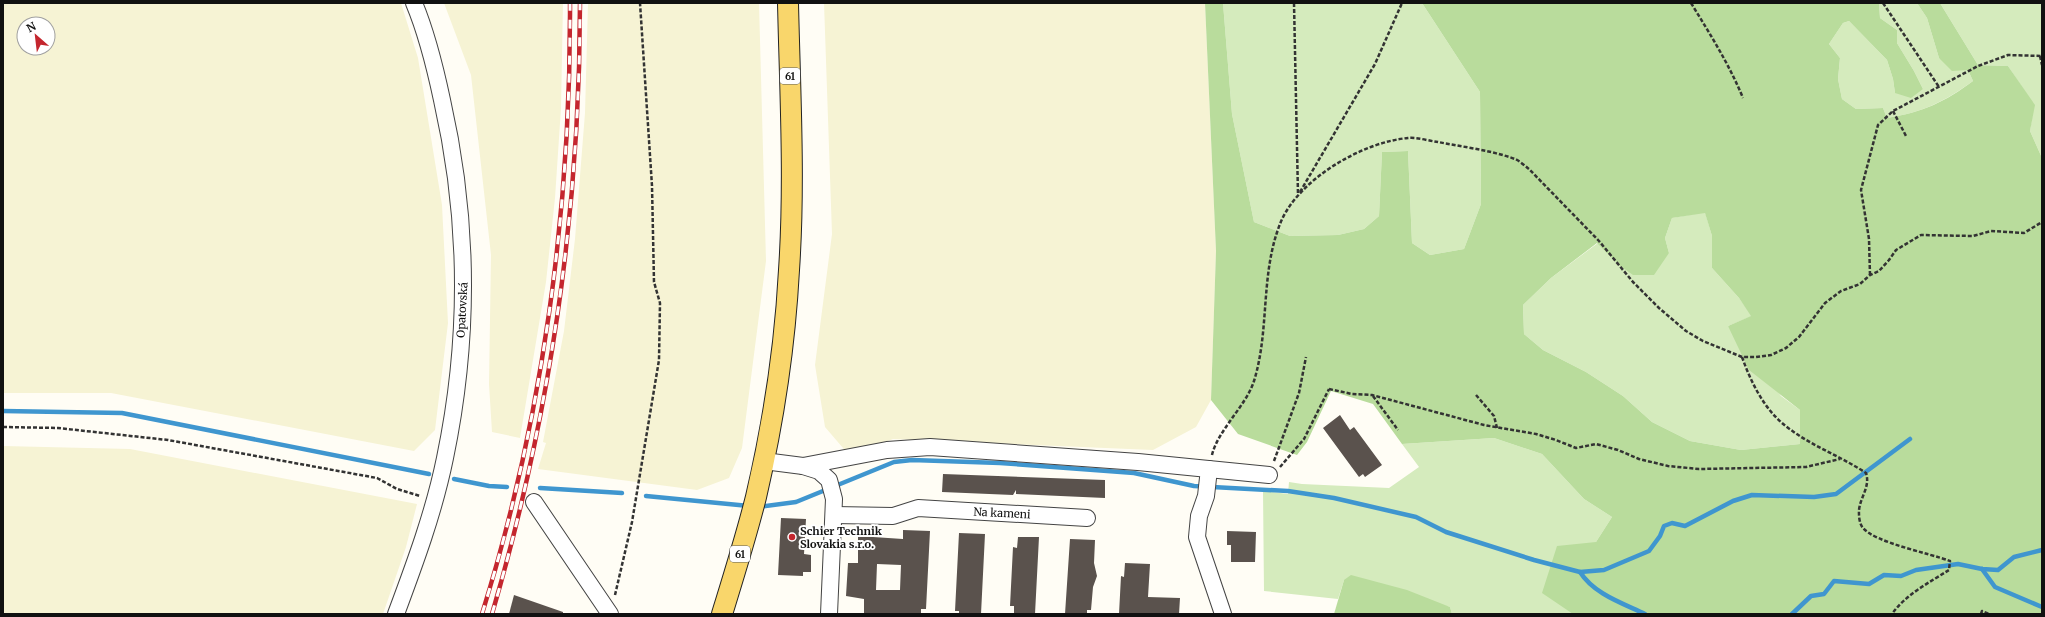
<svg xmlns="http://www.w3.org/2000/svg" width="2045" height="617" font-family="Merriweather,serif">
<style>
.farmland{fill:#f6f3d4;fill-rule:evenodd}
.green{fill:#d5ebbd}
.forest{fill:#b9dc9c;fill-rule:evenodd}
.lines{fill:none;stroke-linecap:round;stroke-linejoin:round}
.stream{stroke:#3f96cf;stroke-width:4.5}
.building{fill:#5a524d;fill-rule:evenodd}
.minor-casing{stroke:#444;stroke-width:18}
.major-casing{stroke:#222;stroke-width:22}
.path{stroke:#333;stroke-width:2.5;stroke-dasharray:4 2;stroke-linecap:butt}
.minor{stroke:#fff;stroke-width:16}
.major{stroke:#f9d66b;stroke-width:20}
.rail-casing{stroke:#c4262e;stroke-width:4.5}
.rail{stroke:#fff;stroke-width:3;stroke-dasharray:9;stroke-linecap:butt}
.poi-dot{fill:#c4262e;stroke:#fff;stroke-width:1.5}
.labels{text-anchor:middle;stroke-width:4;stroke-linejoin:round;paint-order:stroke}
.shield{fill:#fff;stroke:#585858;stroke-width:1}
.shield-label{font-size:10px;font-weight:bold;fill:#111}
.street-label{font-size:11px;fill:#111;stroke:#fff}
.poi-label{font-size:11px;font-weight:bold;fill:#111;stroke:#fff;text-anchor:start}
</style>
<rect width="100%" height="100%" fill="#fffdf5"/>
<g class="farmland">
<path d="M3 3H401L418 58 442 205 448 323 435 430 414 451 111 393H3ZM24 24H48V48H24Z"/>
<path d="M444 3H563L561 108 555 198 546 282 520 438 492 432 489 384 491 255 471 75Z"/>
<path d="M588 3H759L766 261 742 448 729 478 697 490 538 469 546 443 543 442 564 331 575 239 585 113Z"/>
<path d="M824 3H1205L1216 251 1211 400 1196 427 1153 450 893 439 849 455 825 427 815 365 832 234Z"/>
<path d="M3 446 130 449 417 504 406 547 383 614H3Z"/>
</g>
<g class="green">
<path d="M1223 3H1422L1480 92 1481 204 1464 249 1430 255 1412 243 1408 151 1382 152 1379 216 1364 229 1338 235 1290 236 1254 222 1232 114Z"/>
<path d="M1879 3H1917L1927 18 1939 58 1968 70 1973 81C1944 102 1923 112 1887 118L1883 108 1856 109 1842 99 1838 79 1840 58 1829 44 1843 23 1849 21 1887 60 1893 79 1895 93 1923 89 1914 71 1897 43V30L1880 18Z"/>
<path d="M1940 3H2042V158L2030 131 2034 105 2008 66 1978 65Z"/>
<path d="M1705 212 1712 236V268L1739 298 1752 316 1728 326 1781 396 1800 410V444L1741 450 1690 441 1652 422 1623 396 1586 372 1543 350 1524 334 1523 305 1551 278 1598 243 1619 265 1669 253 1665 238 1672 218Z"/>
<path d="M1494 438 1542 454 1584 499 1612 517 1596 542 1576 614H1452L1450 607 1344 580 1338 599 1264 591 1263 491 1288 494 1289 482 1302 484 1389 488 1419 467 1402 444Z"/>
</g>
<g class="forest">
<path d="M1205 3H1223L1232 114 1254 222 1290 236 1338 235 1364 229 1379 216 1382 152 1408 151 1412 243 1430 255 1464 249 1481 204 1480 92 1422 3H1879L1880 18 1897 30V43L1914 71 1923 89 1911 98 1895 93 1893 79 1887 60 1849 21 1843 23 1829 44 1840 58 1838 79 1842 99 1856 109 1883 108 1887 118C1923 112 1945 102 1973 81L1968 70 1952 71 1939 58 1927 18 1917 3H1940L1978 65 2008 66 2035 105 2030 131 2042 158V614H1573L1542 593 1557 546 1596 542 1612 517 1584 499 1542 454 1494 438 1402 444 1373 404 1331 391 1307 442 1297 455 1238 434 1211 400 1216 251ZM1705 213 1712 236V268L1739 298 1751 316 1728 326 1749 370 1800 410V444L1741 450 1690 441 1652 422 1623 396 1586 372 1543 350 1524 334 1523 305 1551 278 1597 243 1619 265 1633 275H1654L1669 253 1665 238 1672 218Z"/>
<path d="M1351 575 1407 590 1450 607 1452 614H1334L1344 580Z"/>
</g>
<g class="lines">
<g class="stream">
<path d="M3 411 122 413 429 474"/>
<path d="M454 479 489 486 507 487"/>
<path d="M540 488 622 493"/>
<path d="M646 496 749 506"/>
<path d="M758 507 796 502 894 462 912 460 1000 463 1134 473 1194 486 1288 491 1334 498 1416 517 1446 532 1534 560 1580 572 1604 570 1649 551 1660 536 1664 526 1672 523 1685 526 1733 501 1752 495 1814 497 1836 494 1910 439"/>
<path d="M1982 569 1995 587 2042 607"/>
<path d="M1580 572C1594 594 1622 603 1645 614"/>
<path d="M1792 614 1811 596 1824 594 1834 581 1869 584 1884 575 1901 576 1916 570 1958 564 1982 569 1998 570 2014 557 2042 550"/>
</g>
</g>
<g class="building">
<path d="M1340 415 1350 430 1354 427 1382 465 1365 477 1363 474 1359 477 1323 428Z"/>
<path d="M943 474 1105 480V498L1016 494V490L1013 495 942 492Z"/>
<path d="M781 518 806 519 804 554 811 555V572H803V576L778 575Z"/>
<path d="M903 530 930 531 926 609H921V614H864V599L846 596 848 563H858V536L903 539ZM877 564 901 565 900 590H876Z"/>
<path d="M1227 531 1256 532 1255 562H1231V545H1227Z"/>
<path d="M959 533 985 534 981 614H959V611H955Z"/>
<path d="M1018 537H1039L1035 614H1014V606H1010L1013 547 1017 548Z"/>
<path d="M1070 539 1095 540 1094 563 1097 576 1093 587 1091 610H1087V614H1065Z"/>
<path d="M1125 563 1150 564 1148 597 1180 598 1179 614H1119L1121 576 1124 577Z"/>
<path d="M514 595 563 612V614H509Z"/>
</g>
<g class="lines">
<defs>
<g id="minor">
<path d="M764 461 803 466 819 471 829 480 834 499 829 614"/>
<path d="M803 466 887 450 930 447 1138 462 1269 475"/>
<path d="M1209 469 1206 496 1199 516 1197 537 1223 614"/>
<path d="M534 502 610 614"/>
<path d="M834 515 893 516 918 508 1087 518"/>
<path d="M396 614C415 563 434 512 445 458 470 338 469 219 442 100 435 67 427 34 414 3"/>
</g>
<path id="major" d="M722 614C734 575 746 537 756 497 773 424 785 346 789 270 795 181 790 92 788 3"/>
</defs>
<use href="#minor" class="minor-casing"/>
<use href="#major" class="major-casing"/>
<g class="path">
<path d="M1294 3 1298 195"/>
<path d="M1691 3C1710 34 1729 64 1743 98"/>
<path d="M1883 3 1939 87"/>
<path d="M2040 56 2042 65"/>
<path d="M1893 111 1906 136"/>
<path d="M1300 192 1375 64 1402 3"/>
<path d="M1870 275 1869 239 1861 190 1878 125 1893 111 1978 66 2008 55 2042 56"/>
<path d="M1742 357C1752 385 1766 413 1791 430 1814 447 1842 457 1866 473 1871 488 1858 499 1859 514 1859 518 1860 525 1863 528 1876 543 1929 553 1950 561L1949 570C1930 582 1905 595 1892 614"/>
<path d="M1329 389 1352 394 1372 395 1484 425 1536 434 1556 440 1576 448 1596 444 1618 450 1639 459 1668 466 1699 469 1806 467 1840 459"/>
<path d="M1476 395 1494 416 1497 428"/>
<path d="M1373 396 1398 430"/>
<path d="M3 427 58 428 168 440 377 478 397 489 420 496"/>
<path d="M1212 455C1218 430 1246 406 1254 381 1270 329 1260 275 1280 224 1297 180 1362 142 1408 138 1417 137 1429 141 1438 142 1463 147 1490 150 1515 159 1520 161 1525 166 1529 169L1599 241 1633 282 1659 308 1686 331 1703 341 1742 357H1756L1771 355 1786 348 1799 337 1825 303 1841 291 1860 284 1870 275 1879 271 1889 260 1896 250 1921 235 1973 236 1991 231 2024 233 2042 222"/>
<path d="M1274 461 1299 393 1306 357"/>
<path d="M1280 467 1304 439 1329 389"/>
<path d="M615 595 632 522 659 360 660 303 654 282 652 186 640 3"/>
<path d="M1981 614 1982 611 1989 614"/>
</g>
<use href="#minor" class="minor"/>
<use href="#major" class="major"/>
<defs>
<g id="rail">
<path d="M482 614C543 418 571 208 570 3"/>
<path d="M492 614C550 416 580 209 580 3"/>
</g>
</defs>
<use href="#rail" class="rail-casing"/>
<use href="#rail" class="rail"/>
</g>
<circle class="poi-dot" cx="792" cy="537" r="4"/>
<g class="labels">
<g class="shield">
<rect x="780" y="68" width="20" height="16" rx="3"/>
<rect x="730" y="546" width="20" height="16" rx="3"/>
</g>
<g class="shield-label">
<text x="790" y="80">61</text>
<text x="740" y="558">61</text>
</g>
<g class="street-label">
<text transform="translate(462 310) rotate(-87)" y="4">Opatovská</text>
<text transform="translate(1002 513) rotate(3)" y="4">Na kameni</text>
</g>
<g class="poi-label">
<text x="800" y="535">Schier Technik<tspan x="800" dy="13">Slovakia s.r.o.</tspan></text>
</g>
</g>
<rect width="2045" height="617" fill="none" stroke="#111111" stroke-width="8"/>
<g transform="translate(36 36) rotate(332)"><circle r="19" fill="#ffffff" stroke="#a0a0a0"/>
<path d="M0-3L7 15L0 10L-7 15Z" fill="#c4262e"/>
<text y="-6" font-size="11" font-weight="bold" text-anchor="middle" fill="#111111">N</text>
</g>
</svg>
